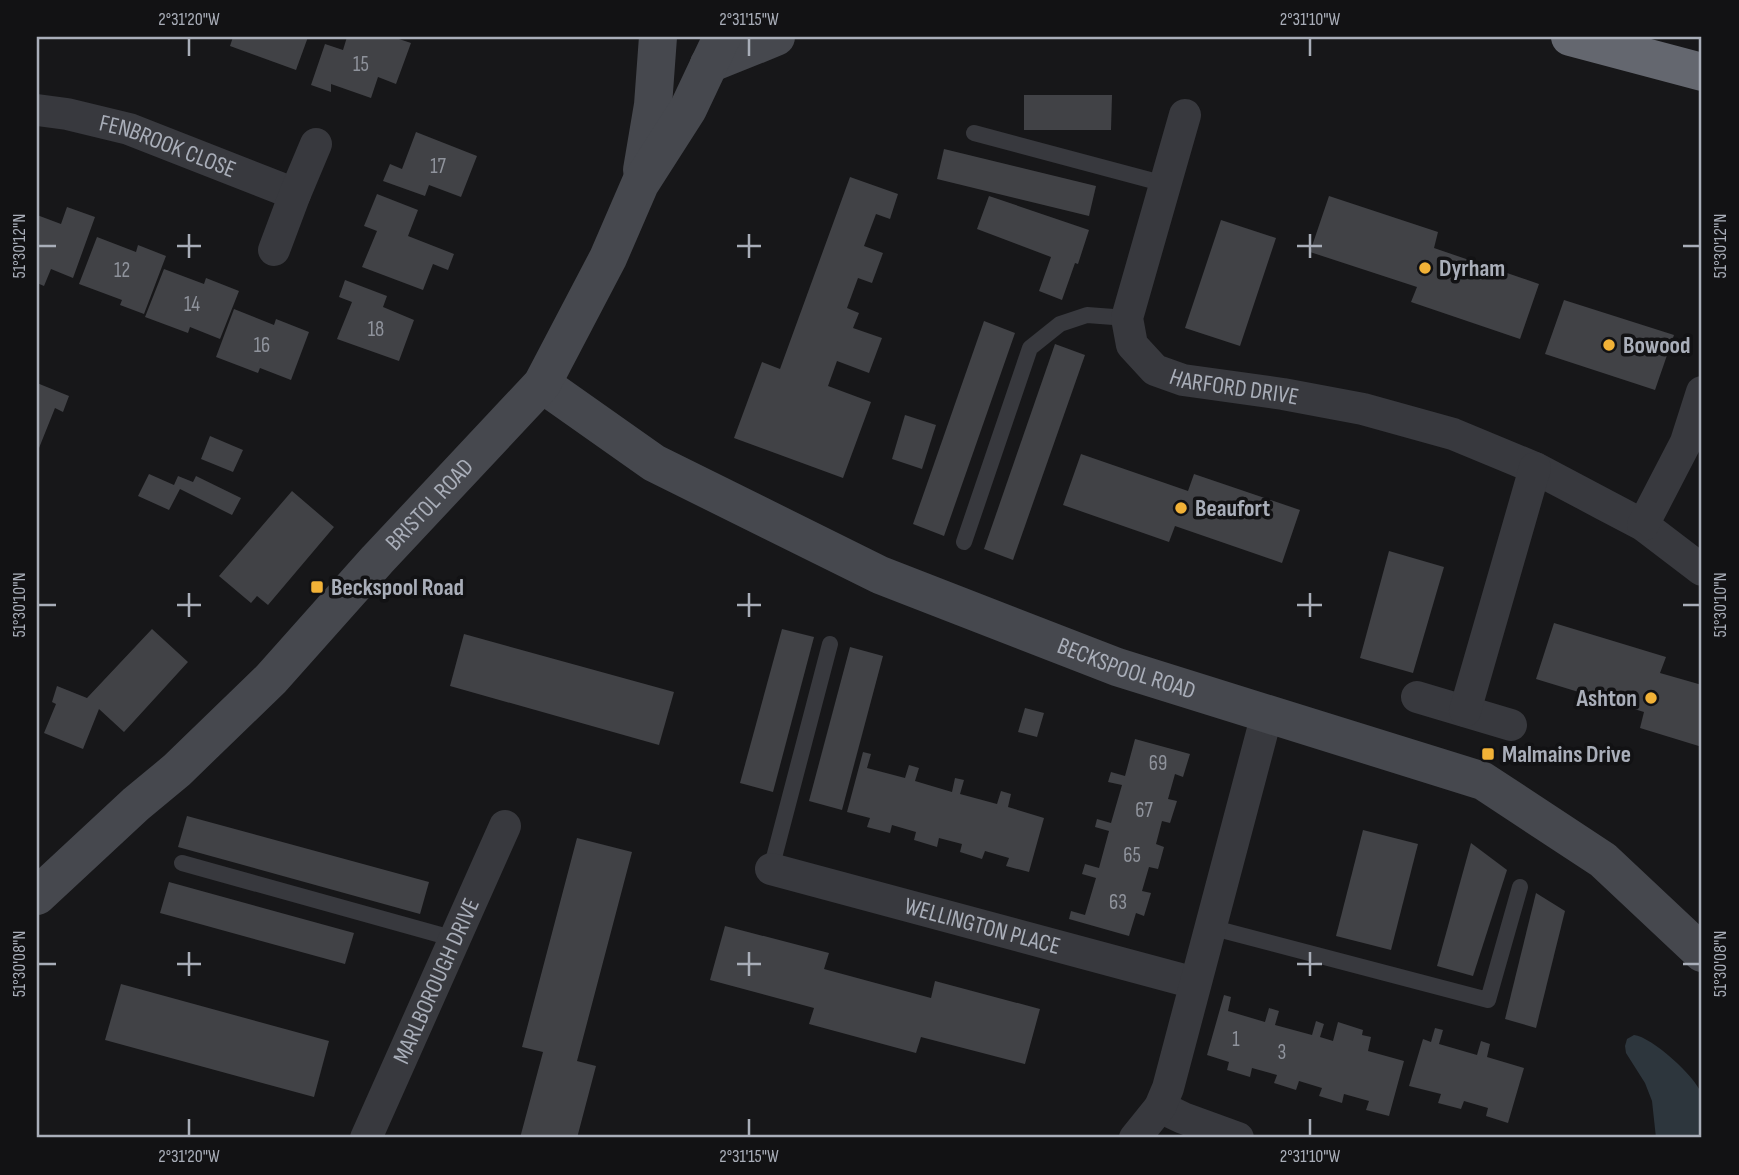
<svg xmlns="http://www.w3.org/2000/svg" width="1739" height="1175" font-family="'Sofia Sans Condensed',sans-serif">
<style>
.water{fill:#2d363d}
.building{fill:#414246}
.lines{fill:none;stroke-linecap:round;stroke-linejoin:round}
.lane{stroke:#38393e;stroke-width:16}
.street{stroke:#38393e;stroke-width:32}
.secondary{stroke:#46484e;stroke-width:38}
.highway{stroke:#64676f;stroke-width:38}
.ticks{fill:none;stroke:#a9aeb9;stroke-width:2.5}
.poi-dot{fill:#f2b237;stroke:#121214;stroke-width:2.5}
.labels{text-anchor:middle;stroke-width:7;stroke-linejoin:round;paint-order:stroke}
.number-label{font-size:21px;fill:#8f939c}
.street-label{font-size:24px;fill:#a9aeb9;stroke:#121214}
.poi-label{font-size:24px;font-weight:bold;fill:#a9aeb9;stroke:#121214;text-anchor:start}
.neatline{fill:none;stroke:#a9aeb9;stroke-width:2.5}
.ticks-label{font-size:18px;text-anchor:middle;fill:#a9aeb9}
</style>
<rect width="100%" height="100%" fill="#171719"/>
<path class="water" d="M1634 1035C1652 1037 1695 1076 1701 1093 1705 1104 1702 1126 1702 1138H1656L1652 1101 1645 1083 1626 1053 1625 1046 1627 1039Z"/>
<g class="building">
<path d="M233 37H308L296 70 230 46Z"/>
<path d="M347 37H393L411 43 396 84 378 77 371 98 331 84V92L311 85 325 44 343 50Z"/>
<path d="M1024 95H1112L1111 130H1024Z"/>
<path d="M416 132 477 156 461 197 429 185 425 196 383 181 390 164 402 169Z"/>
<path d="M944 149 1096 186 1089 216 937 179Z"/>
<path d="M850 177 898 194 890 219 876 214 864 246 883 253 872 283 858 278 847 308 859 313 853 328 882 338 869 373 837 361 828 386 871 402 843 478 734 438 762 362 780 369Z"/>
<path d="M377 194 418 210 408 236 454 254 448 270 433 264 423 290 362 267 377 231 364 226Z"/>
<path d="M989 196 1089 230 1078 264 1075 263 1062 300 1039 291 1051 257 977 229Z"/>
<path d="M1329 196 1438 232 1434 248 1539 284 1520 339 1411 302 1417 287 1310 252Z"/>
<path d="M67 207 95 217 73 278 51 269 44 286 37 283V215L61 224Z"/>
<path d="M1221 220 1276 238 1240 346 1185 328Z"/>
<path d="M97 237 136 252 138 245 166 256 144 314 120 305 122 300 79 284Z"/>
<path d="M164 269 204 284 206 278 239 291 220 339 190 327 188 333 145 317Z"/>
<path d="M345 280 387 296 383 307 414 320 399 361 337 339 352 302 339 297Z"/>
<path d="M1564 300 1674 335 1655 390 1545 354Z"/>
<path d="M234 309 274 325 276 319 309 332 291 380 260 368 258 373 216 357Z"/>
<path d="M984 321 1015 333 944 536 913 524Z"/>
<path d="M1055 344 1085 355 1013 560 984 549Z"/>
<path d="M37 383 69 396 63 412 55 408 37 453Z"/>
<path d="M905 415 936 425 922 469 892 459Z"/>
<path d="M210 436 243 450 233 472 201 459Z"/>
<path d="M1081 454 1188 491 1194 474 1300 510 1282 563 1175 526 1169 542 1063 505Z"/>
<path d="M149 474 174 485 178 476 193 482 196 476 241 498 232 515 180 489 169 510 138 496Z"/>
<path d="M292 491 334 527 268 605 257 596 251 603 219 576Z"/>
<path d="M1389 551 1444 567 1413 673 1360 658Z"/>
<path d="M1554 623 1666 657 1660 673 1702 685V747L1640 728 1644 712 1536 679Z"/>
<path d="M152 629 188 662 124 732 99 709 83 749 44 733 56 704 52 702 57 686 87 698Z"/>
<path d="M782 629 814 637 773 792 740 783Z"/>
<path d="M464 634 674 692 659 745 450 686Z"/>
<path d="M850 647 883 656 842 810 809 801Z"/>
<path d="M1025 708 1044 713 1037 737 1018 732Z"/>
<path d="M1135 739 1190 754 1183 777 1175 774 1168 799 1177 801 1170 823 1162 821 1156 844 1164 847 1158 869 1149 867 1142 891 1151 893 1144 916 1136 913 1129 936 1069 919 1071 911 1085 915 1096 878 1082 874 1085 864 1099 868 1109 831 1095 827 1097 819 1111 823 1122 785 1108 782 1111 772 1125 776Z"/>
<path d="M863 752 871 754 867 768 905 778 909 765 919 768 915 781 952 792 955 778 964 780 960 794 997 804 1001 791 1011 794 1008 807 1044 818 1029 872 1006 866 1009 858 985 851 982 859 960 852 962 844 939 838 937 847 914 840 916 832 892 825 890 833 867 827 870 818 847 812Z"/>
<path d="M187 816 429 882 420 914 178 847Z"/>
<path d="M1363 830 1418 844 1391 950 1336 936Z"/>
<path d="M577 838 632 852 577 1061 596 1066 577 1138H520L543 1052 522 1047Z"/>
<path d="M1471 843 1507 870 1473 976 1437 966Z"/>
<path d="M169 882 354 933 345 964 160 913Z"/>
<path d="M1536 893 1565 911 1536 1028 1505 1019Z"/>
<path d="M725 926 829 953 824 969 931 998 935 981 1040 1009 1025 1064 921 1037 916 1053 809 1024 814 1008 710 980Z"/>
<path d="M121 984 329 1041 314 1097 105 1040Z"/>
<path d="M1224 995 1231 997 1228 1011 1265 1022 1269 1008 1279 1011 1275 1025 1312 1035 1316 1021 1324 1024 1320 1037 1333 1041 1338 1022 1363 1030 1362 1035 1371 1037 1368 1051 1404 1061 1389 1116 1366 1110 1369 1101 1344 1094 1342 1103 1319 1096 1322 1088 1299 1081 1296 1090 1274 1083 1277 1075 1252 1068 1250 1077 1227 1070 1229 1062 1207 1055Z"/>
<path d="M1435 1028 1443 1030 1439 1044 1477 1055 1481 1041 1490 1044 1487 1057 1524 1068 1508 1123 1486 1116 1488 1108 1464 1101 1461 1109 1438 1103 1441 1094 1409 1086 1423 1039 1431 1042Z"/>
</g>
<g class="lines">
<g class="lane">
<path d="M974 133 1165 184"/>
<path d="M964 542 1030 348 1060 324 1087 315 1127 318"/>
<path d="M182 863 455 939"/>
<path d="M771 869 830 644"/>
<path d="M1210 927 1488 1000 1520 887"/>
</g>
<g class="street">
<path id="s1" d="M37 110 67 114 129 129 295 194"/>
<path id="s2" d="M1185 115 1127 318 1132 345 1155 370 1183 380 1283 394 1363 409 1453 434 1535 468 1603 504 1643 525 1702 570"/>
<path d="M274 250 295 194 316 144"/>
<path d="M1643 525 1686 442 1702 392"/>
<path d="M1417 697 1511 725"/>
<path d="M1465 711 1535 468"/>
<path id="s3" d="M771 869 1195 983"/>
<path d="M1160 1107 1183 1118 1238 1138"/>
<path id="s4" d="M366 1138 505 826"/>
<path d="M1135 1138 1160 1107 1168 1088 1267 714"/>
</g>
<g class="secondary">
<path d="M709 64 776 37"/>
<path d="M642 170 653 105 658 37"/>
<path id="s5" d="M542 384 654 463 880 575 1117 667 1483 781 1603 860 1702 953"/>
<path id="s6" d="M37 896 136 804 177 770 271 679 377 560 542 384 608 258 640 184 688 109 722 37"/>
</g>
<path class="highway" d="M1570 37 1702 72"/>
</g>
<path class="ticks" d="M189 38V56M749 38V56M1310 38V56M189 234V258M749 234V258M1310 234V258M38 246H56M177 246H201M737 246H761M1297 246H1322M1683 246H1700M189 593V617M749 593V617M1310 593V617M38 605H56M177 605H201M737 605H761M1297 605H1322M1683 605H1700M189 952V976M749 952V976M1310 952V976M38 964H56M177 964H201M737 964H761M1297 964H1322M1683 964H1700M189 1119V1136M749 1119V1136M1310 1119V1136"/>
<g class="poi-dot">
<circle cx="1425" cy="268" r="7"/>
<circle cx="1609" cy="345" r="7"/>
<circle cx="1181" cy="508" r="7"/>
<rect x="310" y="580" width="14" height="14" rx="3.5"/>
<circle cx="1651" cy="698" r="7"/>
<rect x="1481" y="747" width="14" height="14" rx="3.5"/>
</g>
<g class="labels">
<g class="number-label">
<text x="361" y="71">15</text>
<text x="438" y="173">17</text>
<text x="122" y="277">12</text>
<text x="192" y="311">14</text>
<text x="376" y="336">18</text>
<text x="262" y="352">16</text>
<text x="1158" y="770">69</text>
<text x="1144" y="817">67</text>
<text x="1132" y="862">65</text>
<text x="1118" y="909">63</text>
<text x="1236" y="1046">1</text>
<text x="1282" y="1059">3</text>
</g>
<g class="street-label">
<text dy="8" stroke="none"><textPath href="#s1" startOffset="136">FENBROOK CLOSE</textPath></text>
<text dy="8" stroke="none"><textPath href="#s2" startOffset="354">HARFORD DRIVE</textPath></text>
<text dy="8" stroke="none"><textPath href="#s6" startOffset="555">BRISTOL ROAD</textPath></text>
<text dy="8" stroke="none"><textPath href="#s5" startOffset="653">BECKSPOOL ROAD</textPath></text>
<text dy="8" stroke="none"><textPath href="#s3" startOffset="219">WELLINGTON PLACE</textPath></text>
<text dy="8" stroke="none"><textPath href="#s4" startOffset="172">MARLBOROUGH DRIVE</textPath></text>
</g>
<g class="poi-label">
<text x="1439" y="276">Dyrham</text>
<text x="1623" y="353">Bowood</text>
<text x="1195" y="516">Beaufort</text>
<text x="331" y="595">Beckspool Road</text>
<text x="1637" y="706" text-anchor="end">Ashton</text>
<text x="1502" y="762">Malmains Drive</text>
</g>
</g>
<rect width="1739" height="1175" fill="none" stroke="#121214" stroke-width="77"/>
<rect x="38" y="38" width="1662" height="1098" class="neatline"/>
<g class="ticks-label">
<text x="189" y="25">2°31'20"W</text>
<text x="749" y="25">2°31'15"W</text>
<text x="1310" y="25">2°31'10"W</text>
<text transform="translate(19 246) rotate(-90)" y="6">51°30'12"N</text>
<text transform="translate(1720 246) rotate(-90)" y="6">51°30'12"N</text>
<text transform="translate(19 605) rotate(-90)" y="6">51°30'10"N</text>
<text transform="translate(1720 605) rotate(-90)" y="6">51°30'10"N</text>
<text transform="translate(19 964) rotate(-90)" y="6">51°30'08"N</text>
<text transform="translate(1720 964) rotate(-90)" y="6">51°30'08"N</text>
<text x="189" y="1162">2°31'20"W</text>
<text x="749" y="1162">2°31'15"W</text>
<text x="1310" y="1162">2°31'10"W</text>
</g>
</svg>
